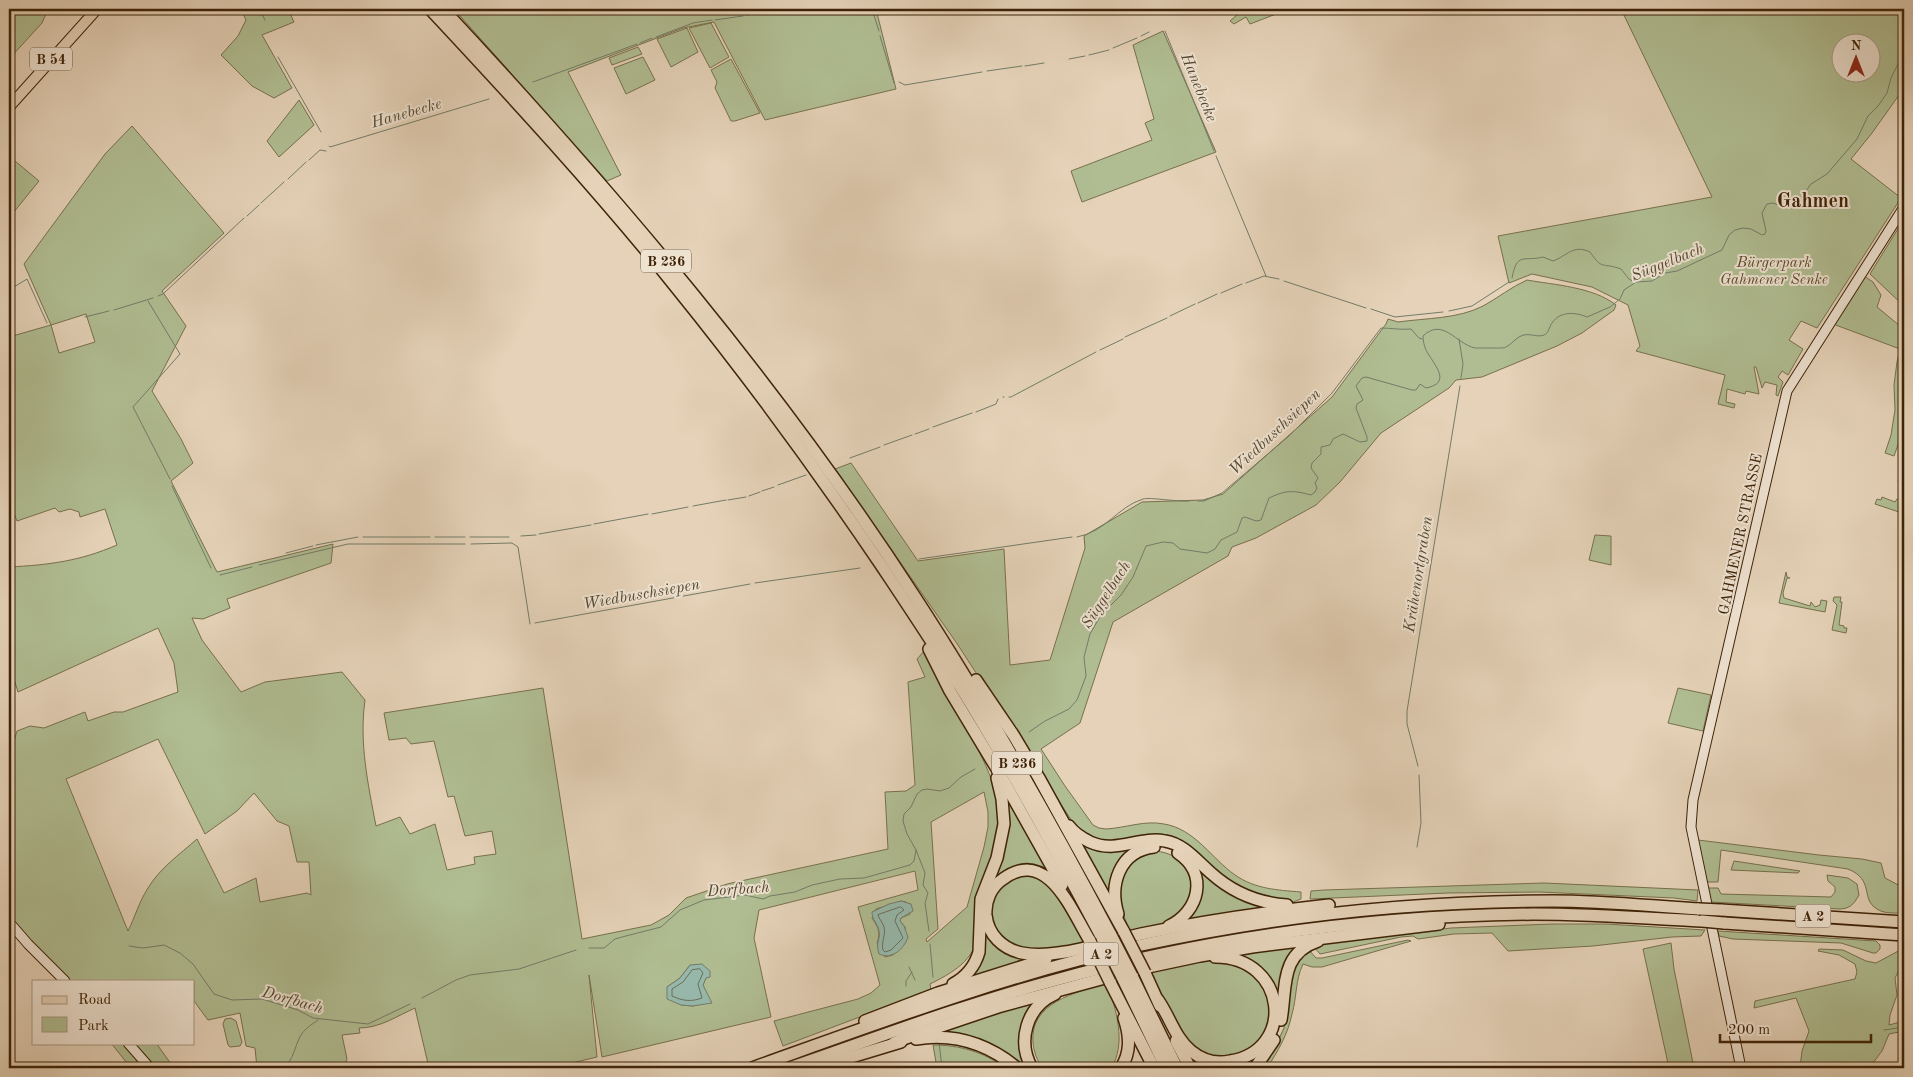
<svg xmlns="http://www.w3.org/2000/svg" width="1913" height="1077" font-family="'Old Standard TT',serif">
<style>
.green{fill:#b0bd92;stroke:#78704c;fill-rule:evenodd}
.water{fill:#96b8ab;stroke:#737c69}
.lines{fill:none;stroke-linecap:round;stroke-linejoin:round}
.shore{stroke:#6a6e59;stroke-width:1}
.stream{stroke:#737c69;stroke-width:1}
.secondary-casing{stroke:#3f2307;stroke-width:11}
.primary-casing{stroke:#3f2307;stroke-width:12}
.highway-casing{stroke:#3f2307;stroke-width:14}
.secondary{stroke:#eee2d1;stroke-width:9}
.primary{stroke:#e5d2b8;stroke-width:10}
.highway{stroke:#e5d2b8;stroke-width:11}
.highway-bridge-casing{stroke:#3f2307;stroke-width:14;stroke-linecap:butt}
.highway-bridge{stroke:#e5d2b8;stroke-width:11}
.labels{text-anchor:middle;stroke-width:4;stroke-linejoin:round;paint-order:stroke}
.shield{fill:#eee2d1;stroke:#745c44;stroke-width:1}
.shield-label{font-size:14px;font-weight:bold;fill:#3f2307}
.park-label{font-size:15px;font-style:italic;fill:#5b4a2a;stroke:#eee2d1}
.street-label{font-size:15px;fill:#3f2307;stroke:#eee2d1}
.water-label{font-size:16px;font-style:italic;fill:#554830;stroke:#eee2d1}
.district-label{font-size:20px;font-weight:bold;fill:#3f2307;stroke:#eee2d1}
</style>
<rect width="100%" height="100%" fill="#e5d2b8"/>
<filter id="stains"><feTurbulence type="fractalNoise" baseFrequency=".004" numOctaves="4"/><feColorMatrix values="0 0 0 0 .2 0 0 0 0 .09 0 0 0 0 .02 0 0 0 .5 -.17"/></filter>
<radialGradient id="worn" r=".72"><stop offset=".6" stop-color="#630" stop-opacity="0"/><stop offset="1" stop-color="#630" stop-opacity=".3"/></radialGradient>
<g class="green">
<path d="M9 9H48L42 23 9 59Z"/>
<path d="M241 9H288L294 22 262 35 292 88 274 98 252 86 221 55 238 36 246 20Z"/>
<path d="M454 9H876L896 89 765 120 714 22 683 28 568 72 621 175 607 181Z"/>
<path d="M1235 9H1289L1250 24 1246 17 1234 24 1230 21 1237 15Z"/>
<path d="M1621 9H1904V88L1872 133 1851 159 1901 198 1817 328 1801 321 1789 340 1803 349 1788 375 1782 371 1778 377 1783 382 1778 396 1776 395 1777 385 1765 382 1762 388 1756 367H1754L1759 394 1746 391 1745 394 1727 389 1726 402 1735 404 1734 408 1718 404 1725 375 1636 351 1640 346 1628 305 1592 287 1532 274 1509 283 1498 236 1712 197ZM1840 42H1870V72H1840Z"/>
<path d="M711 23 729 57 710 68 689 28Z"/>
<path d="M687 28 698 52 671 67 657 39Z"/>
<path d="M1163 31 1216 152 1082 202 1071 171 1152 140 1145 123 1154 119 1133 45Z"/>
<path d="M638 47 642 54 612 65 609 58Z"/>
<path d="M643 57 655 80 626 94 614 68Z"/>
<path d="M731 59 760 113 735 121H731L715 88 717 82 711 70Z"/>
<path d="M299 100 314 125 279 157 267 141Z"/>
<path d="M132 126 224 233 162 291 186 326 152 391 181 439 193 463 171 481 172 483 217 572 333 544 331 563 227 599 230 608 203 619 192 618 202 640 241 692 265 682 342 672 365 700C359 743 368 784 376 826L400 817 410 834 435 824 447 870 475 864 474 857 496 854 492 831 465 836 454 796 448 797 434 741 411 744 406 738 389 740 384 713 543 688 582 939 651 925 669 915 686 898 727 884 888 849 885 792 906 791 915 785 908 682 925 677 917 659 926 649C935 668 944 688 955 707 975 746 1003 784 998 830 996 856 983 879 976 903 973 913 976 924 977 933 977 960 950 974 930 984L931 990 783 1046 774 1021 858 999 871 993 880 985 858 907 918 890 915 871 759 910 754 938 771 1017 602 1057 589 975 597 1057 551 1068H429L415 1008C397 1016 380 1028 359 1028L360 1033 342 1035 347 1059 343 1068H257L255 1048 246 1046 240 1013 208 1020 194 1001V981H66L9 921V758L17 731 30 726 44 728 85 712 88 721 114 712H123L178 692 174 663 158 628 18 692 9 663V567C49 565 80 561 117 545L105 509 80 517 79 512 70 509 59 512 55 508 17 521 9 500V337L51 325 24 264 105 154ZM86 314 95 342 59 353 51 325ZM158 739 205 834 237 811 254 793 277 821 289 826 297 862H309L311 895 307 893 260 902 256 878 224 893 197 839C179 855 160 868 148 888 139 902 135 917 128 931L66 779ZM984 792 988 812V827L984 847 967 907 927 942 926 939 938 929 931 822ZM901 901 906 902 910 914 901 918 900 921 905 927 906 942 893 955 885 957 877 943C881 932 878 927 872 918L876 909ZM690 965 706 978 703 985 705 990V1003L693 1006 681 1005 667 987 680 978Z"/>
<path d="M9 156 39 181 9 218Z"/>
<path d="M1904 219V306L1870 274Z"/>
<path d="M1864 276 1873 282 1881 295 1877 307 1900 326 1904 322V441L1899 442 1894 456 1885 453 1891 435 1895 410 1894 385 1897 362 1900 349 1833 324Z"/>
<path d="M1527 280C1555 285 1593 287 1616 305L1614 310 1582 333 1557 346 1482 377 1456 380 1449 388 1381 433 1340 482 1316 505 1256 538 1232 547 1228 556 1113 622 1080 723 1041 749 1065 786 1093 825 1099 828 1106 829C1125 828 1145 820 1164 824 1195 829 1211 858 1235 875 1255 889 1277 890 1301 892V899L1293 902 1273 899 1259 896 1233 884 1212 868 1188 845 1172 837 1106 842 1090 838 1077 829 958 645 835 469 851 463 918 561 1004 549 1010 665 1050 660 1085 548 1084 536 1142 502 1203 500 1223 494 1332 397 1386 324 1388 319 1398 322C1426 318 1458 319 1483 306 1498 298 1511 287 1527 280Z"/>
<path d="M1900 474 1904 476V497L1899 512 1875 504 1877 499 1881 500 1882 497 1895 502 1897 499 1900 500 1901 496 1898 493 1902 483 1898 481Z"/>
<path d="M1595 535 1611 536V565L1589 560Z"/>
<path d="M1786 572 1787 577 1790 578H1787L1783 593 1784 598 1810 606 1811 602 1815 607 1820 605 1821 600 1827 601 1825 612 1779 603Z"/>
<path d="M1834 597H1841L1840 602H1842L1839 625 1844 626V628H1847L1846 633 1832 630 1837 605 1833 601Z"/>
<path d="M1678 688 1711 695 1703 731 1668 723Z"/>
<path d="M1002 788 1051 874 1043 871 995 880 988 934 1034 958 966 979 983 941 997 866Z"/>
<path d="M1078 839C1087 845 1099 850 1110 850 1131 850 1150 838 1171 844 1190 851 1202 871 1218 883 1235 895 1254 902 1274 906L1185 922C1231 864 1154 815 1120 862 1108 878 1116 890 1111 902Z"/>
<path d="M1698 840 1819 855 1862 859 1881 863 1885 878 1904 888V913C1896 913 1884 914 1877 909 1860 899 1875 880 1848 869L1721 850 1718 882H1706Z"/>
<path d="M1156 851C1181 854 1198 872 1190 896 1188 901 1187 908 1185 911 1172 925 1147 928 1130 932 1121 910 1113 889 1126 868 1129 863 1132 859 1137 856 1143 853 1150 852 1156 851Z"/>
<path d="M1734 861 1800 871 1798 873 1731 870Z"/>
<path d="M1023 875 1033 876 1053 886 1086 942C1065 947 1039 953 1017 947 991 940 982 904 1002 885 1007 880 1016 878 1023 875Z"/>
<path d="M1827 875 1848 878 1857 884 1859 895C1854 904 1850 909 1839 909L1711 902 1708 888H1718L1721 894 1831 897 1835 892V887L1828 881Z"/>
<path d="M1544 883 1698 890 1697 901 1674 898 1539 892 1448 893 1310 899 1311 891 1324 890Z"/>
<path d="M1552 924H1606L1705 930 1701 936 1672 937 1593 946 1508 951 1492 933 1454 934 1418 939 1413 936 1401 937 1320 954 1314 947 1337 941 1451 928Z"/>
<path d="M1718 931 1876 941 1880 945V949L1876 953H1873L1841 943 1733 939 1719 936Z"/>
<path d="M1408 940 1411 941 1322 967H1312L1303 964C1295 981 1297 997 1292 1014 1288 1034 1278 1051 1267 1068H1259L1277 1043 1284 1028 1288 990 1294 965 1309 950 1316 958H1322Z"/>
<path d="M1304 943 1287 964 1281 990 1278 1023 1271 1039 1251 1068H1194L1188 1052C1261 1077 1323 979 1230 955Z"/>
<path d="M1671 943 1674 969 1694 1068H1669L1643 949Z"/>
<path d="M1904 948V961L1895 978 1897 995 1890 1015 1889 1025 1904 1021V1031L1889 1034 1882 1051 1869 1068H1800L1802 1051 1809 1031 1796 998 1754 1008 1755 1001 1855 979 1857 972 1855 964 1839 955 1818 951 1819 949 1843 950 1866 961 1876 963Z"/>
<path d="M1213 960C1221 961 1231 962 1239 964 1250 968 1259 978 1264 987 1288 1031 1235 1077 1194 1049 1174 1034 1159 993 1148 971L1195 962Z"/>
<path d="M1106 983C1116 1006 1127 1045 1111 1068H1043C1037 1061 1034 1052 1033 1043 1029 1002 1076 993 1106 983Z"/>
<path d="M1041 998 1028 1014 1029 1068H1021L1007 1055 929 1034Z"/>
<path d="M231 1018 236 1021 242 1042 240 1046 230 1047 228 1045 223 1024 225 1019Z"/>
<path d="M111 1043H156L174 1068H131Z"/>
<path d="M933 1045C960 1045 984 1052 1005 1068H937Z"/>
</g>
<g class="water">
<path d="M901 901 911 904 913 911 901 918 900 921 904 926 908 937C904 949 892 960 879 954 875 942 881 940 879 931 878 924 872 920 872 912L889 904Z"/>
<path d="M702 964 710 971V977L706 978 703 985 712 1003 693 1006 681 1005 667 999V987L680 978 690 965Z"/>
</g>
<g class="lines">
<g class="shore">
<path d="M901 907 904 910 897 915 895 921 903 938 891 950 885 952 883 950C881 942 886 935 884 927 883 923 879 919 878 915Z"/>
<path d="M700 969 703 973 698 984 702 998C691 1002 683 1001 672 996V989L683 982 692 970Z"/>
</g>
<g class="stream">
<path d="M259 9 265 20"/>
<path d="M872 9 879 31"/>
<path d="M746 15 794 9"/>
<path d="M715 20 743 16"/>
<path d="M1165 31 1214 151"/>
<path d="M880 36 894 83"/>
<path d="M1141 36 1149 32"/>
<path d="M656 37 693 23 712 20"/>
<path d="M640 43 652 38"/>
<path d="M1113 48 1137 38"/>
<path d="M1089 55 1109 50"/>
<path d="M278 57 321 132"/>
<path d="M1069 59 1085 56"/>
<path d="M1025 66 1044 63"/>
<path d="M987 71 1022 66"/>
<path d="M533 82 637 44"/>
<path d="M899 82 905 85 982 72"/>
<path d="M329 146 330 147 489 99"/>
<path d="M1216 156 1266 276"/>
<path d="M309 160 320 150 326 151"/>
<path d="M288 179 306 162"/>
<path d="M261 203 284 182"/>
<path d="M247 216 259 205"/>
<path d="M1512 278C1517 251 1524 262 1543 257L1553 261C1567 256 1573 244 1590 252 1603 271 1602 262 1621 269L1629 279 1634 282"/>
<path d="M1284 281 1366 308"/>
<path d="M1246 283 1264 276 1279 279"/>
<path d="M9 290 27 279 47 323"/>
<path d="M1221 293 1242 284"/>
<path d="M158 296 163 294 244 218"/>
<path d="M148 301 180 354 133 407 170 479"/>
<path d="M1198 303 1217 294"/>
<path d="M1371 309 1395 317 1443 312"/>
<path d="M114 310 153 298"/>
<path d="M1449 311 1472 306 1509 282"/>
<path d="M1170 316 1195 304"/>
<path d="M85 317 109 311"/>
<path d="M1125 337 1167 318"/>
<path d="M1459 339 1463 364 1461 378"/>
<path d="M1100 350 1123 339"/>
<path d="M1003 397H1004"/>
<path d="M1009 397H1011L1096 352"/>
<path d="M976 412 996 404 998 399"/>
<path d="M933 427 972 413"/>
<path d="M915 434 929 429"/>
<path d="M884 445 912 435"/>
<path d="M850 458 880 447"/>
<path d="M778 485 806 475"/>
<path d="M172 486 211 568"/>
<path d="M762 491 774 487"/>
<path d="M749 496 760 492"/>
<path d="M728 500 746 497"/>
<path d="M1198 501H1204L1222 493 1289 436 1332 393 1381 328C1391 328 1400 330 1411 329L1419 338 1422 339"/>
<path d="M693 506 726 500"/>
<path d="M652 514 688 507"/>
<path d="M594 524 648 514"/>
<path d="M539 534 591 525"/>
<path d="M521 536 536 535"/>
<path d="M363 537H430"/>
<path d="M435 537H465"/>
<path d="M470 537H509"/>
<path d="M1077 537C1106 532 1117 507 1143 499 1150 497 1178 502 1189 501"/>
<path d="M471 544 512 543 518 547 530 624"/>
<path d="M316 545 358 537"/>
<path d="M286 553 313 546"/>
<path d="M919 559 1072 537"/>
<path d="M259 565 348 544H465"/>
<path d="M220 575 252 567"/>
<path d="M755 583 860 568"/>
<path d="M535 623 750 584"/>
<path d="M1029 732 1045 721 1069 709 1077 700 1086 676 1084 657 1090 634 1101 615 1121 595 1133 577 1146 546 1163 542 1173 543 1180 549 1207 553 1215 549 1221 540 1237 532 1242 518 1245 517 1256 521 1261 520 1269 498C1286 490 1293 490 1311 495L1315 492 1317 488 1315 483 1318 478 1311 468 1312 463 1321 454V447L1330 445 1333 439 1343 434 1360 442 1367 441V437L1356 408 1357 404 1363 400 1356 386 1362 378 1366 377 1412 390H1416L1420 384 1426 388C1451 383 1436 367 1429 355 1425 350 1423 342 1423 336 1443 317 1456 344 1475 348 1477 348 1498 348 1502 348 1509 348 1514 339 1521 336 1529 332 1536 338 1544 335 1549 333 1549 327 1552 323 1560 311 1575 312 1587 317L1610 307 1620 299 1624 290 1636 282 1652 281 1665 273 1677 271 1722 250 1729 235 1735 230 1743 228 1751 229 1762 235 1765 234 1766 231 1762 213 1767 204 1773 203 1786 208 1800 204 1804 199 1806 191 1811 184 1827 174 1857 139 1868 116 1878 106 1887 93 1891 78 1904 52"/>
<path d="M9 744 13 732"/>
<path d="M1418 766 1407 724V711L1460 386"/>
<path d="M1417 847 1421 823 1419 775"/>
<path d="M929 931 925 903 928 893 923 885 925 873 916 850 907 834 903 821 904 814 911 807 917 794 922 790 927 789 940 791 949 788 961 777 975 769"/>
<path d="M930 944 933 977"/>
<path d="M129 946 143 948 164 945 180 953 193 964 214 994 232 1000 262 999 298 1010 313 1018 368 1024 410 1004"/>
<path d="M589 948H604L615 939 622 937 661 927 680 910 704 900 745 895 763 899 770 896 795 892 812 885 840 879 864 878 910 865 914 861 916 850"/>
<path d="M909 967 915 980"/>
<path d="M906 986V981L912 972"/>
<path d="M422 998 456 980 470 975 519 969 576 950"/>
<path d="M1884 1030 1904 1027"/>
<path d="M939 1042 942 1068"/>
<path d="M283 1068C294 1060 294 1048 300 1037 304 1029 311 1025 318 1020"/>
</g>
<defs>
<g id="secondary">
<path d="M9 922 28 944 65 981"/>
<path d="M128 1043 150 1068"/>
<path d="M1741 1068 1691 827 1693 800 1787 391 1904 207"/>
</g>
<path id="primary" d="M9 107 97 9"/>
<g id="highway">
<path d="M430 9C514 99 598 190 675 286 748 376 816 469 881 565 915 616 950 668 981 721 1024 792 1063 865 1102 938"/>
<path d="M443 9C614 193 778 385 915 597 986 706 1050 820 1111 935"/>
<path d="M929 649 950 691 997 769 1062 885"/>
<path d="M976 680 1014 736 1039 778 1124 932"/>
<path d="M1069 826C1074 833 1082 838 1090 842 1116 854 1139 836 1165 841 1184 844 1197 861 1211 873 1232 892 1258 903 1287 905"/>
<path d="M1721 910 1904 922"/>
<path d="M1118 914C1109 885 1119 851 1154 847"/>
<path d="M1724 923 1904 935"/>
<path d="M1169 926C1199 912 1209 874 1178 853"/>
<path d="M1090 941C1072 912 1048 846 1003 879 991 887 985 901 986 915 988 935 1003 949 1022 953 1056 960 1107 941 1141 934 1203 921 1266 912 1329 905"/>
<path d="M1134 970 1200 956 1252 947 1439 924"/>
<path d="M1145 973 1160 1006"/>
<path d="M1132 976 1177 1068"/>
<path d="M1123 979 1166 1068"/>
<path d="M1110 982 1154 1068"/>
<path d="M953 984C966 977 975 966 979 952L981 899 997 858 1004 824 1002 799 997 778"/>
<path d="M1158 1000C1170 1017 1175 1038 1191 1051 1202 1060 1216 1064 1230 1061 1296 1051 1288 957 1215 957"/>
<path d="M1281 1020C1287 988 1279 954 1318 941"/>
<path d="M865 1021 938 993 1046 959"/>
<path d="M916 1039C954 1033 988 1044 1017 1068"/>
<path d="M1176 1041 1190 1068"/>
<path d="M894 1043 903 1039 998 1007 1116 975"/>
<path d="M752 1068C878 1023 1005 975 1137 946 1274 916 1413 901 1553 901 1602 901 1650 906 1699 909"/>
<path d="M789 1068C876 1038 963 1005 1052 981 1209 937 1371 916 1533 914 1590 914 1646 918 1702 921"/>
<path d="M815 1068 901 1042"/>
<path d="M1032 1068C1017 1042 1026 1007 1055 994"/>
<path d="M1121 1068C1131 1052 1130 1036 1124 1018"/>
<path d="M1255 1068 1274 1040"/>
</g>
</defs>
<use href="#secondary" class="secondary-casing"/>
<use href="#primary" class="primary-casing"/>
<use href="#highway" class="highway-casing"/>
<use href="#secondary" class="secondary"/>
<use href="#primary" class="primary"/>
<use href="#highway" class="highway"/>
<defs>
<g id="highway-bridge">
<path d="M1699 909 1721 910"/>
<path d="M1702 921 1724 923"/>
<path d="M1124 932 1145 973"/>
<path d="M1111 935 1132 976"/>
<path d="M1102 938 1123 979"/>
<path d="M1090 941 1110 982"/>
</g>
</defs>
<use href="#highway-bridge" class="highway-bridge-casing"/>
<use href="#highway-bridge" class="highway-bridge"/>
</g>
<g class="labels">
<g class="shield">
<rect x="30" y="47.5" width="42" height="23" rx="4"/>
<rect x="641" y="249.5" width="50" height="23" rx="4"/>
<rect x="992" y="751.5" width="50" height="23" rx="4"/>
<rect x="1795.5" y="904.5" width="35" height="23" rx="4"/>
<rect x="1083.5" y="942.5" width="35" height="23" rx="4"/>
</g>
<g class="shield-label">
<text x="51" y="64">B 54</text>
<text x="666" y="266">B 236</text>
<text x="1017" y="768">B 236</text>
<text x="1813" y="921">A 2</text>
<text x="1101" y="959">A 2</text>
</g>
<g class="park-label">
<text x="1774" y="267">Bürgerpark<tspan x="1774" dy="17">Gahmener Senke</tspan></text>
</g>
<g class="street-label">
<text transform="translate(1740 534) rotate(-78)" y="5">GAHMENER STRASSE</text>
</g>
<g class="water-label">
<text transform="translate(1200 87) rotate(68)" y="6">Hanebecke</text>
<text transform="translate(406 112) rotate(-16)" y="6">Hanebecke</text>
<text transform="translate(1667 261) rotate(-22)" y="6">Süggelbach</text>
<text transform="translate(1274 431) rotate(-43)" y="6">Wiedbuschsiepen</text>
<text transform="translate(1417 574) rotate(-81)" y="6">Krähenortgraben</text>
<text transform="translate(641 593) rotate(-10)" y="6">Wiedbuschsiepen</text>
<text transform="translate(1105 594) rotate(-57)" y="6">Süggelbach</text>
<text transform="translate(738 888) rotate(-4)" y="6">Dorfbach</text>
<text transform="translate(293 999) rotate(16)" y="6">Dorfbach</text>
</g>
<g class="district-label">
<text x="1813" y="207">Gahmen</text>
</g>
</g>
<rect width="1913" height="1077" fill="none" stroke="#e5d2b8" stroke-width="30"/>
<rect x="10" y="10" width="1893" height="1057" fill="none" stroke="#3f2307" stroke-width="2.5"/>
<rect x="15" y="15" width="1883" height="1047" fill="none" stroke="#3f2307"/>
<rect x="32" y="980" width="162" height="65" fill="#eee2d1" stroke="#a89680"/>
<rect x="42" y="996" width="25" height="8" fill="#e5d2b8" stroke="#a89680"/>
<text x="78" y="1004" font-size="15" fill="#3f2307">Road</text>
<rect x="42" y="1017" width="25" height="15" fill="#b0bd92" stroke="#a89680"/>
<text x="78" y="1030" font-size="15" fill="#3f2307">Park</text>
<g transform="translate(1856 58)"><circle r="24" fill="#eee2d1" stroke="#a89680"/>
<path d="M0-4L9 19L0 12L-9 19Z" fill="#8f2418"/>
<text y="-8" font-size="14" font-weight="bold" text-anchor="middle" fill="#3f2307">N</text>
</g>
<path d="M1720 1034v8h151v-8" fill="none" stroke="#3f2307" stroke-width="2.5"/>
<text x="1728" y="1034" font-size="15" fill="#3f2307" stroke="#eee2d1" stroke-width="4" paint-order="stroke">200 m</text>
<rect width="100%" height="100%" filter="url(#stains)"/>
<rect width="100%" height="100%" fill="url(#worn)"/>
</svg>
